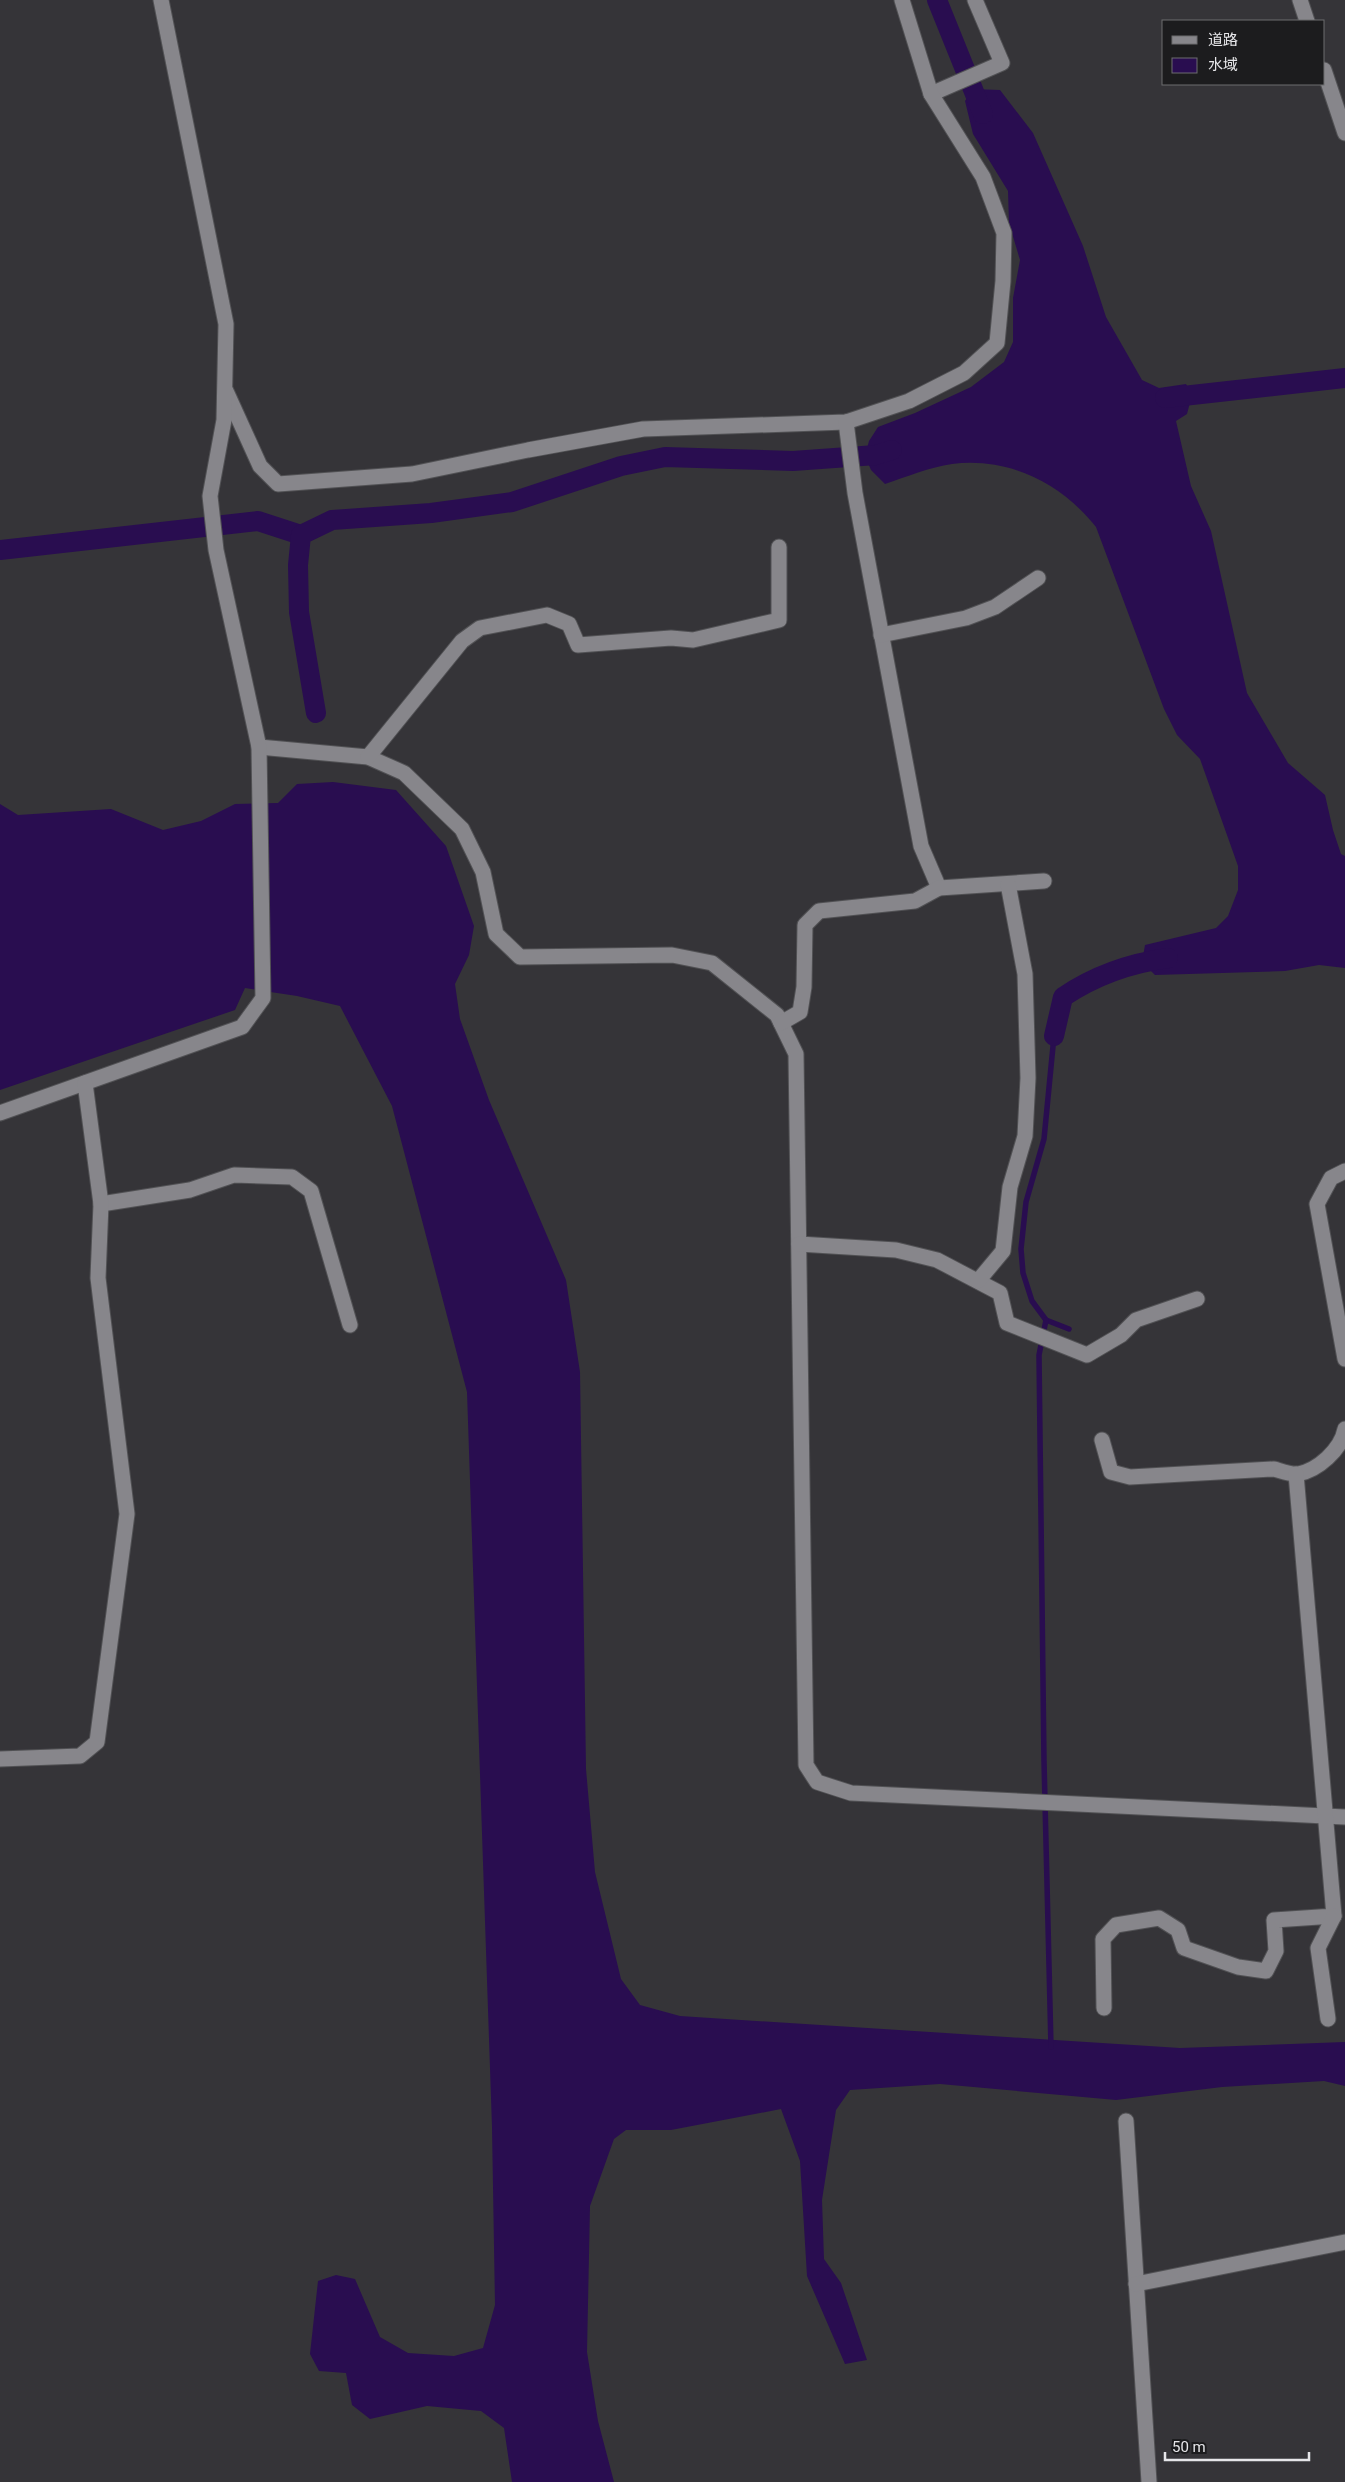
<svg xmlns="http://www.w3.org/2000/svg" width="1345" height="2482" font-family="Roboto,'Noto Sans SC',sans-serif">
<style>
.water{fill:#290d50}
.lines{fill:none;stroke-linecap:round;stroke-linejoin:round}
.stream{stroke:#290d50;stroke-width:5.5}
.canal{stroke:#290d50;stroke-width:20}
.minor-casing{stroke:#515154;stroke-width:17}
.minor{stroke:#87868b;stroke-width:15}
</style>
<rect width="100%" height="100%" fill="#353438"/>
<g class="water">
<path d="M973 89 1000 90 1033 133 1083 246 1106 317 1142 380 1159 388 1186 384 1192 395 1187 414 1176 421 1191 486 1211 531 1247 693 1288 763 1325 795 1333 830 1341 854 1345 856V968L1319 965 1285 971 1155 975 1142 962 1145 945 1216 928 1228 916 1238 890V866L1200 759 1177 735 1164 709 1096 527C1061 483 1009 457 952 464 930 467 906 477 885 484L871 470 865 456 869 441 878 427 915 413 971 387 1004 362 1013 342V298L1020 260 1009 223 1008 191 973 134 965 101Z"/>
<path d="M333 782 396 790 446 846 474 926 469 955 455 984 460 1019 489 1100 566 1280 580 1372 586 1769 595 1872 621 1979 640 2005 680 2016 1180 2048 1345 2042V2086L1324 2081 1222 2087 1116 2100 940 2084 850 2090 836 2110 822 2200 824 2259 841 2283 867 2360 845 2364 807 2276 800 2161 781 2109 671 2130H626L614 2139 590 2206 587 2352 598 2421 614 2482H512L504 2428 481 2411 427 2406 370 2419 352 2405 346 2373 319 2371 310 2354 318 2281 336 2275 355 2279 380 2337 408 2353 454 2356 483 2348 495 2305 492 2127 467 1392 392 1106 340 1006 297 996 245 988 235 1010 0 1090V804L18 815 111 809 163 830 201 821 235 804 278 803 297 784Z"/>
</g>
<g class="lines">
<g class="stream">
<path d="M1054 1036 1044 1139 1026 1202 1021 1249 1023 1273 1032 1301 1046 1320 1069 1329"/>
<path d="M1046 1320 1039 1355 1044 1761 1051 2047"/>
</g>
<g class="canal">
<path d="M937 0 983 114"/>
<path d="M1165 398 1345 378"/>
<path d="M0 550 258 521 301 535"/>
<path d="M316 713 299 612 298 565 301 535 332 520 431 513 512 502 621 466 665 457 793 461 876 455 892 450"/>
<path d="M1054 1036 1063 997C1094 976 1131 963 1168 958"/>
</g>
<defs>
<g id="minor">
<path d="M1300 0 1307 21"/>
<path d="M1324 70 1345 133"/>
<path d="M931 94 1002 63 975 0"/>
<path d="M226 391 260 466 278 484 412 474 528 450 643 429 846 422 909 401 964 373 997 343 1003 281 1004 233 983 177 931 94 902 0"/>
<path d="M846 422 855 493 921 846 939 888"/>
<path d="M881 635 966 618 995 607 1038 578"/>
<path d="M259 747 368 757 404 773 462 829 483 872 496 934 520 957 672 955 712 963 777 1015 796 1054 806 1765 817 1782 851 1793 1345 1817"/>
<path d="M368 757 462 641 480 628 547 615 569 624 578 645 671 638 693 640 779 620V547"/>
<path d="M781 1023 800 1012 804 987 805 925 819 911 915 901 939 888 1044 881"/>
<path d="M0 1113 242 1027 263 998 259 747 216 550 210 496 224 420 226 324 161 0"/>
<path d="M1345 1171 1331 1178 1317 1204 1345 1359"/>
<path d="M101 1204 190 1190 234 1175 292 1177 311 1191 350 1325"/>
<path d="M799 1244 896 1250 937 1260 1000 1293 1007 1323 1087 1355 1121 1335 1136 1320 1197 1299"/>
<path d="M978 1281 1003 1251 1010 1187 1025 1136 1028 1078 1025 974 1008 884"/>
<path d="M1102 1440 1111 1472 1130 1477 1274 1469C1281 1471 1291 1475 1298 1474 1318 1470 1341 1450 1345 1429"/>
<path d="M0 1759 80 1756 97 1742 127 1514 98 1278 101 1204 85 1083"/>
<path d="M1104 2008 1103 1939 1116 1925 1159 1918 1178 1930 1184 1948 1238 1967 1266 1971 1276 1951 1274 1920 1334 1916 1296 1474"/>
<path d="M1328 2019 1318 1948 1334 1916"/>
<path d="M1126 2121 1149 2482"/>
<path d="M1136 2284 1345 2242"/>
</g>
</defs>
<use href="#minor" class="minor-casing"/>
<use href="#minor" class="minor"/>
</g>
<rect x="1162" y="20" width="162" height="65" fill="#1c1c1e" stroke="#6d6d6f"/>
<rect x="1172" y="36" width="25" height="8" fill="#87868b" stroke="#6d6d6f"/>
<text x="1208" y="45" font-size="15" fill="#e6e6e9">道路</text>
<rect x="1172" y="58" width="25" height="15" fill="#290d50" stroke="#6d6d6f"/>
<text x="1208" y="70" font-size="15" fill="#e6e6e9">水域</text>
<path d="M1165 2452v8h144v-8" fill="none" stroke="#e6e6e9" stroke-width="2.5"/>
<text x="1172" y="2452" font-size="15" fill="#e6e6e9" stroke="#1c1c1e" stroke-width="4" paint-order="stroke">50 m</text>
</svg>
